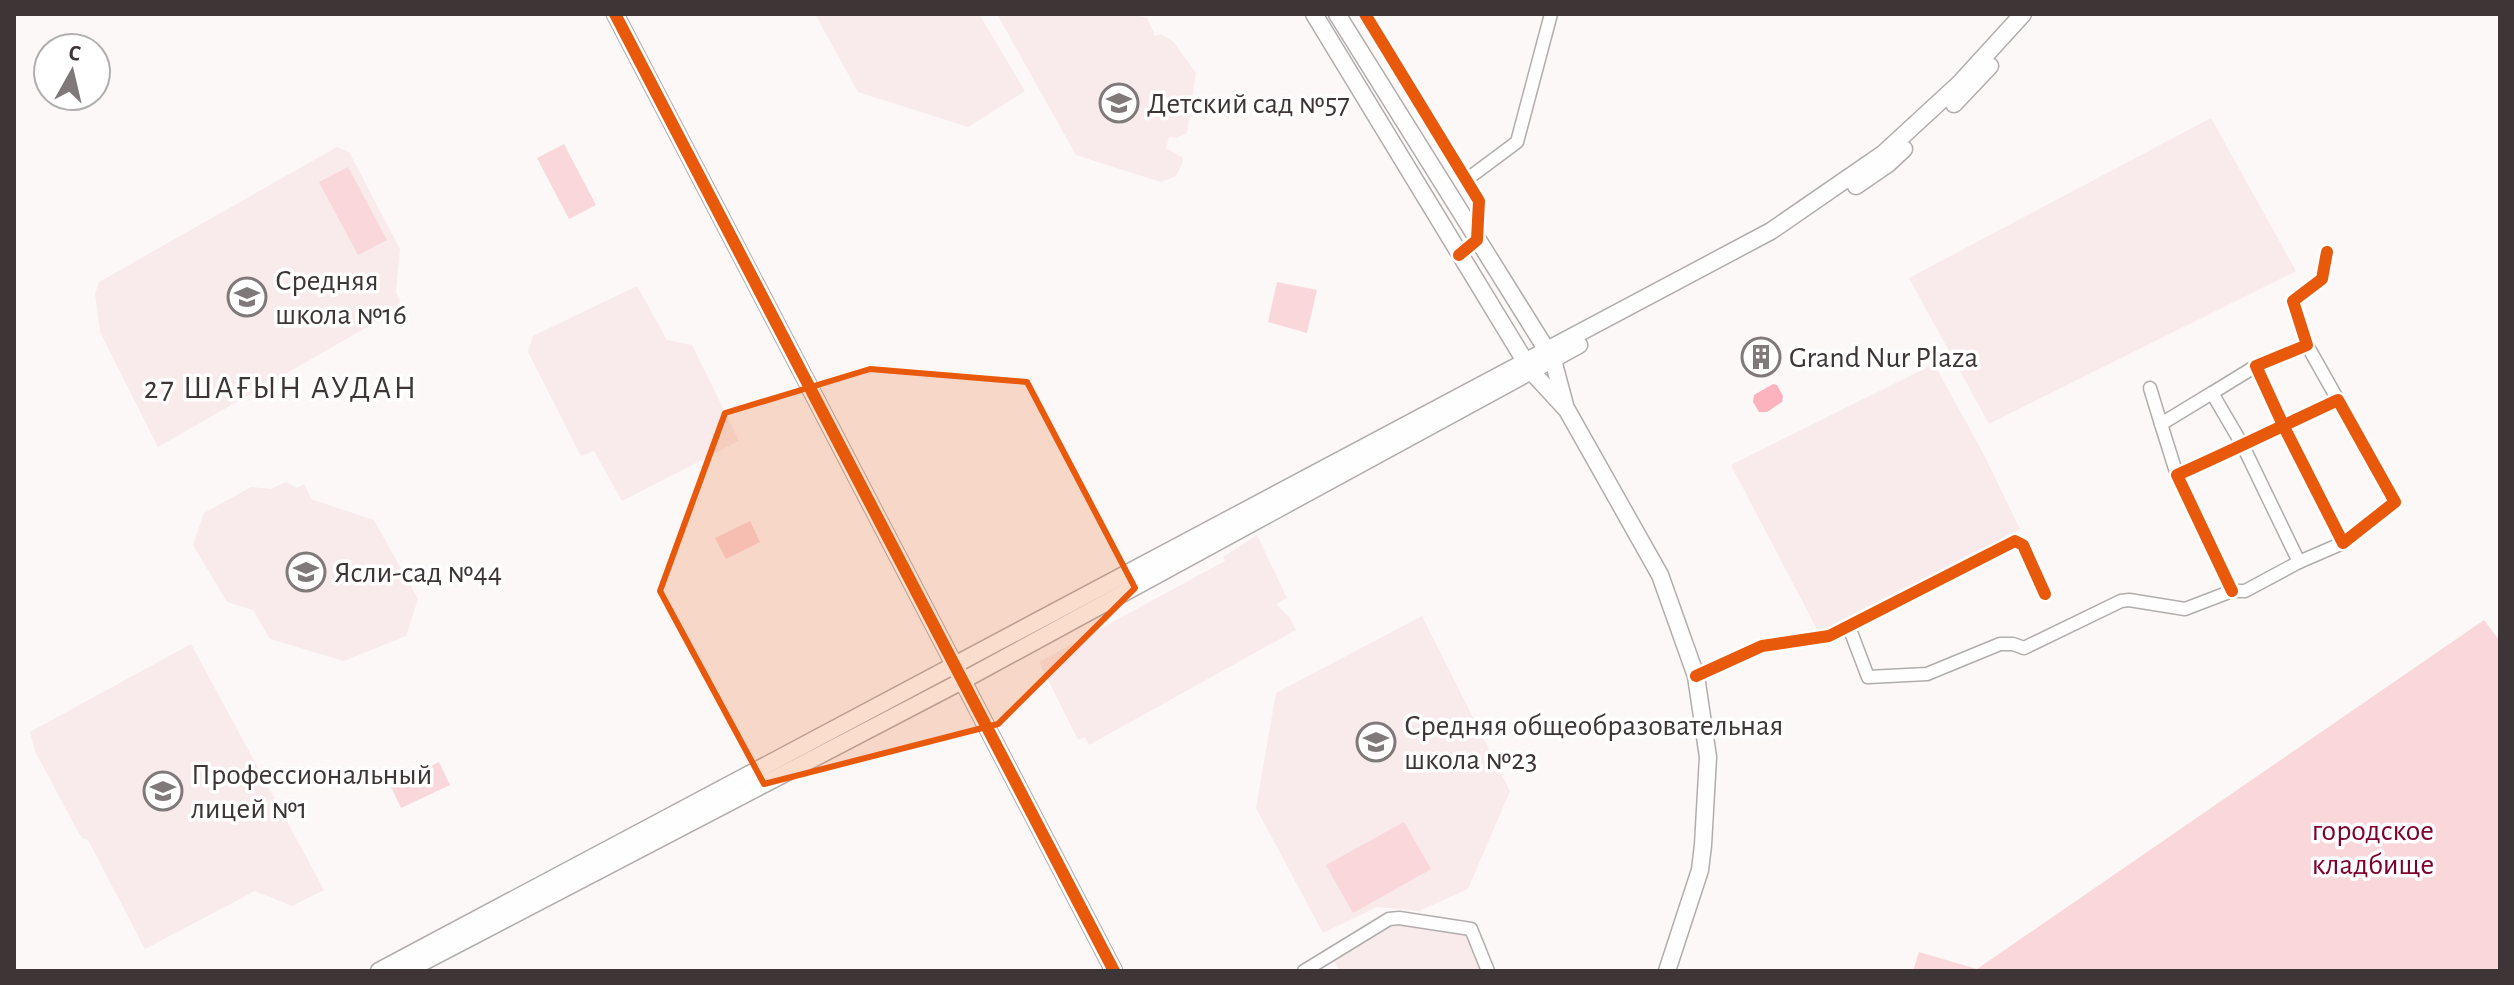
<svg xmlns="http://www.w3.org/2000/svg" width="2514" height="985" font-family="'Alegreya Sans',sans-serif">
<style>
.built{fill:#f9eaec}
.green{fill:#fad7db}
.water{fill:#fcb3bd}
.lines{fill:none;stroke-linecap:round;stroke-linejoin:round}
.street-casing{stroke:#b2adad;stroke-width:15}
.secondary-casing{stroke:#b2adad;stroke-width:19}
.street{stroke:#fffefe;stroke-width:12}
.secondary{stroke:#fffefe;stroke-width:16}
.cycleway-casing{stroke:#fff;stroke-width:17}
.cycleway{stroke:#e8590c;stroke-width:12}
.marked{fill:#e8590c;fill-opacity:0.2;stroke:#e8590c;stroke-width:6;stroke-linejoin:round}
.labels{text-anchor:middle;stroke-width:7;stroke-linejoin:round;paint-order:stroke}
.poi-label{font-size:30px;fill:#3d3536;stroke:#fff;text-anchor:start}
.park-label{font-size:30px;fill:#80002e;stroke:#fff}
.neighbourhood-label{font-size:32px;letter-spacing:2px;fill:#3d3536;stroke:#fff}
</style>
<rect width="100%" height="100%" fill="#fcf8f8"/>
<g class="built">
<path d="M815 14H979L1025 91 968 127 858 92Z"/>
<path d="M997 14H1131L1147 18 1155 36 1161 34 1173 41 1196 73 1187 133 1177 138 1169 137 1166 148 1182 157 1183 162 1176 176 1161 182 1076 155Z"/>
<path d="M2211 118 2296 271 1989 424 1909 278Z"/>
<path d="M337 147 349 152 400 249 396 292 402 307 158 447 100 332 95 294 99 282Z"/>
<path d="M637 286 667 340 692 345 739 441 622 501 594 451 581 456 528 352 533 336Z"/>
<path d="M1934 364 1983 453 2020 529 1820 635 1731 465Z"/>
<path d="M286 482 297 488 304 484 311 499 374 520 418 599 406 636 344 661 270 639 253 610 227 602 193 545 204 513 251 487 271 489Z"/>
<path d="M1257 535 1287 598 1276 604 1289 617 1296 630 1089 745 1085 737 1078 740 1039 662 1225 561 1223 557Z"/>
<path d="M1422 616 1510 791 1468 889 1419 911 1377 907 1323 933 1256 808 1276 693Z"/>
<path d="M191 644 324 890 292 906 255 891 145 949 88 840 82 838 76 828 35 751 30 732Z"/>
<path d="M1390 923 1469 936 1483 971H1340L1332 958Z"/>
</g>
<g class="green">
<path d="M564 144 596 205 569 219 537 158Z"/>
<path d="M348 167 387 240 358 255 319 182Z"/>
<path d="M1277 282 1317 290 1307 333 1268 322Z"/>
<path d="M750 521 760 542 726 559 715 538Z"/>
<path d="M2484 620 2500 641V971H1913L1919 952 1977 969Z"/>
<path d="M439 762 450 785 401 808 390 785Z"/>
<path d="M1404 822 1431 869 1353 913 1326 865Z"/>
</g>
<path class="water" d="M1773 384 1777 385 1783 396 1782 402 1767 412H1759L1753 402 1754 395Z"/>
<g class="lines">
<defs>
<g id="street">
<path d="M1365 14 1479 201 1477 240 1459 255"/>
<path d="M1466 180 1517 142 1551 14"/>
<path d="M2307 345 2338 400"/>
<path d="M2256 366 2212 393 2243 446 2299 562 2343 543"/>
<path d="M2150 388 2161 424 2212 393"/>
<path d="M2161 424 2177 475"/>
<path d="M2232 591 2177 475C2231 451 2284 425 2338 400L2395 502 2343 543 2283 425 2256 366 2307 345 2293 301 2322 279 2327 252"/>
<path d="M1849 627 1868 677 1927 674 2000 644H2013L2024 648 2121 601 2129 600 2185 609 2232 591H2245L2299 562"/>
<path d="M1696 676 1762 646 1829 636 2015 541 2023 545 2045 594"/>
<path d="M1304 971 1389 919 1399 918 1471 929 1488 971"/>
</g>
<g id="secondary">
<path d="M615 14 1114 971"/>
<path d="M1314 14 1531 371 1567 410 1660 575 1696 676 1708 757 1703 845 1700 870 1667 971"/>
<path d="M1337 14 1553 360 1565 405"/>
<path d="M1954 104 1990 66"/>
<path d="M1856 186 1888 164 1904 149"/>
<path d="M379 971 1771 231 1884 153 1960 83 2023 14"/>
<path d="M406 971 962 681 1579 345"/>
</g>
</defs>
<use href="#street" class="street-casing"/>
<use href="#secondary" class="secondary-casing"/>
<use href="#street" class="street"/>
<use href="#secondary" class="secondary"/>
<defs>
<g id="cycleway">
<path d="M615 14 1114 971"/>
<path d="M1365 14 1479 201 1477 240 1459 255"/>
<path d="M2232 591 2177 475C2231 451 2284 425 2338 400L2395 502 2343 543 2283 425 2256 366 2307 345 2293 301 2322 279 2327 252"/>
<path d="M1696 676 1762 646 1829 636 2015 541 2023 545 2045 594"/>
</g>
</defs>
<use href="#cycleway" class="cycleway-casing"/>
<use href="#cycleway" class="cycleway"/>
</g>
<path class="marked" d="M870 369 1027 382 1135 588 998 724 764 784 660 591 725 413Z"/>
<defs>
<symbol id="school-ring" viewBox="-11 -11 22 22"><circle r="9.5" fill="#fff" stroke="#80797a" stroke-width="1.5"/><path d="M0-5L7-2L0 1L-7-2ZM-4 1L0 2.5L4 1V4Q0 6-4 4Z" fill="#80797a"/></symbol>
<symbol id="building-ring" viewBox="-11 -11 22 22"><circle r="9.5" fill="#fff" stroke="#80797a" stroke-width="1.5"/><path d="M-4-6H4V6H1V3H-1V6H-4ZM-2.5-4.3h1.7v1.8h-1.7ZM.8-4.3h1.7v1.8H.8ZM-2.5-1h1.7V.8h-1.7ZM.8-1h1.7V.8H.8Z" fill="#80797a"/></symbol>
</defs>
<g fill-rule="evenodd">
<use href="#school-ring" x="1097" y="81" width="44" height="44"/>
<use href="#school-ring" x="225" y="275" width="44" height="44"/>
<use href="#building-ring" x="1739" y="335" width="44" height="44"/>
<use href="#school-ring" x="284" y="550" width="44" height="44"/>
<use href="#school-ring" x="1354" y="720" width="44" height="44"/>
<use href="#school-ring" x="141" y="769" width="44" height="44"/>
</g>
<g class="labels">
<g class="poi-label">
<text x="1147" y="113">Детский сад №57</text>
<text x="275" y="290">Средняя<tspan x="275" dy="34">школа №16</tspan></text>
<text x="1789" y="367">Grand Nur Plaza</text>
<text x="334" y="582">Ясли-сад №44</text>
<text x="1404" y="735">Средняя общеобразовательная<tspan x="1404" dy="34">школа №23</tspan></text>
<text x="191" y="784">Профессиональный<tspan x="191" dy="34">лицей №1</tspan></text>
</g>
<g class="park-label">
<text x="2373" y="840">городское<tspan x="2373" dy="34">кладбище</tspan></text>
</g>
<g class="neighbourhood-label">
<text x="281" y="398">27 ШАҒЫН АУДАН</text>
</g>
</g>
<rect width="2514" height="985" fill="none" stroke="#3d3536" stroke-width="32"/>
<g transform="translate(72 72) rotate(8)"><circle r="38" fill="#ffffff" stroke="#b1aeaf" stroke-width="2"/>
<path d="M0-6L14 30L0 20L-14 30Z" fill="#80797a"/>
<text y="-12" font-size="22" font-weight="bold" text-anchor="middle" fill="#3d3536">С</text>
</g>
</svg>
